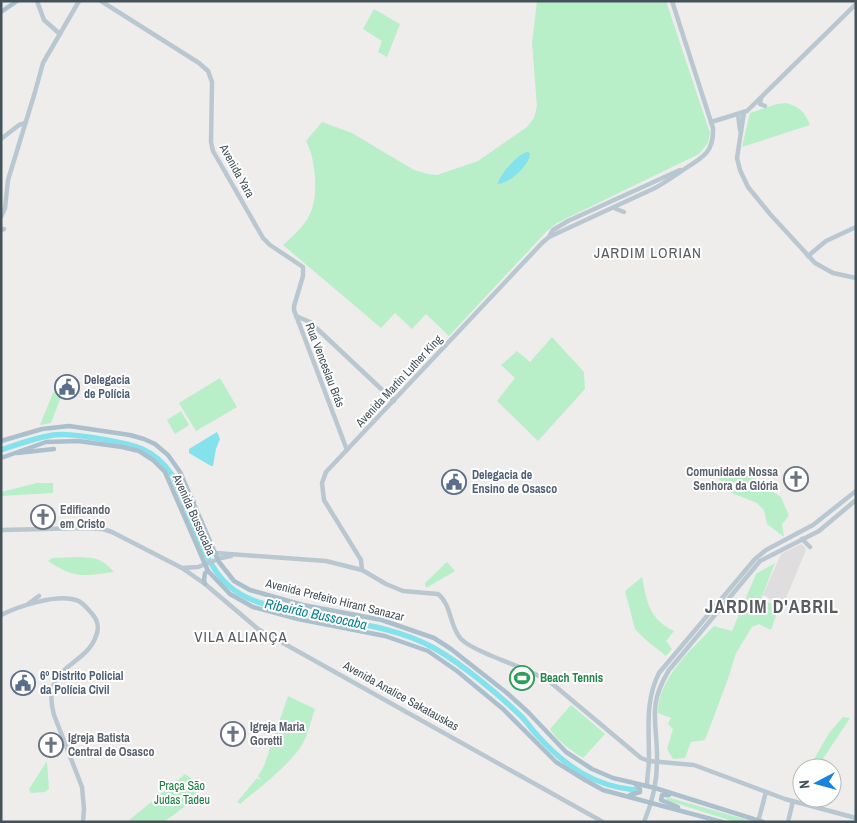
<svg xmlns="http://www.w3.org/2000/svg" width="857" height="823" font-family="'Archivo Narrow',sans-serif">
<style>
.education{fill:#e0ddde}
.green{fill:#b8efc8}
.water{fill:#84e2ec}
.lines{fill:none;stroke-linecap:round;stroke-linejoin:round}
.river{stroke:#84e2ec;stroke-width:5.5}
.secondary{stroke:#b9c7d1;stroke-width:4.5}
.primary{stroke:#abbfcc;stroke-width:4.5}
.labels{text-anchor:middle;stroke-width:4;stroke-linejoin:round;paint-order:stroke}
.street-label{font-size:12px;fill:#445259;stroke:#fff}
.service-label{font-size:12px;font-weight:bold;fill:#4e5e75;stroke:#fff;text-anchor:start}
.worship-label{font-size:12px;font-weight:bold;fill:#5b616d;stroke:#fff;text-anchor:start}
.leisure-label{font-size:12px;font-weight:bold;fill:#27864d;stroke:#fff;text-anchor:start}
.park-label{font-size:12px;fill:#157b3d;stroke:#fff}
.water-label{font-size:14px;font-style:italic;fill:#0b8290;stroke:#fff}
.quarter-label{font-size:15px;letter-spacing:1px;fill:#595d61;stroke:#fff}
.district-label{font-size:18px;font-weight:bold;letter-spacing:1px;fill:#595d61;stroke:#fff}
</style>
<rect width="100%" height="100%" fill="#efecec"/>
<path class="education" d="M801 544 805 547 806 550 783 605 763 595 781 554Z"/>
<g class="green">
<path d="M537 1H666L710 133 708 143 699 154 557 223 546 232 449 336 426 314 412 329 395 313 381 328 283 245C307 224 317 212 315 178 314 164 312 153 306 141L322 122 352 133 414 170 428 174 437 175 478 161 527 127 534 118 537 106 532 43Z"/>
<path d="M374 9 400 24 387 57 378 52 382 41 363 29Z"/>
<path d="M786 103C800 107 805 112 810 125L742 147 750 113 777 104Z"/>
<path d="M552 337 584 372 585 389 538 441 497 401 515 378 501 365 517 351 530 362Z"/>
<path d="M220 378 237 407 196 431 179 403Z"/>
<path d="M58 389 61 397 51 423 40 425 53 393Z"/>
<path d="M181 411 189 425 175 434 167 420Z"/>
<path d="M740 471V474H747L781 497 789 516 782 524 784 537 767 524 764 510 757 503 732 493 719 479Z"/>
<path d="M37 483H53V493L1 496V492Z"/>
<path d="M81 557C97 558 102 559 114 572 83 576 75 579 48 561L52 558Z"/>
<path d="M447 562 455 571 426 588 425 583Z"/>
<path d="M775 563 761 599 779 607 771 630 759 624 752 627 736 653 728 679 705 740 691 742 685 758 673 759 667 749 673 729 668 724 671 718 658 713C658 678 691 650 714 626L732 631 756 574Z"/>
<path d="M642 577C647 602 649 619 674 631L666 641 672 649 666 656 646 640 635 629 625 591Z"/>
<path d="M288 696 315 709C310 723 307 741 297 752 281 772 259 788 240 804L237 802 257 778 262 781 258 776 264 766Z"/>
<path d="M571 705 605 734 583 758C571 750 558 742 550 729Z"/>
<path d="M843 717 850 718 817 768H809L829 733Z"/>
<path d="M47 761 49 789 45 792 31 793 29 789Z"/>
<path d="M185 774 199 784 192 801 164 822H127Z"/>
<path d="M667 797 751 821 735 822 666 800Z"/>
</g>
<g class="water">
<path d="M527 152 530 153C530 165 510 183 498 184 498 176 519 153 527 152Z"/>
<path d="M217 432 220 439 216 449 213 466H211L189 453V449Z"/>
</g>
<g class="lines">
<path class="river" d="M1 450C18 444 35 438 53 435 67 433 81 436 95 438 128 444 152 445 172 475 188 506 203 565 229 586 245 600 264 604 284 609 334 622 389 623 434 648 462 664 497 693 521 716 527 722 532 730 538 736 565 766 594 786 635 790"/>
<g class="secondary">
<path d="M37 1 44 20 60 34"/>
<path d="M101 1 199 63 208 71 212 82 211 142 213 151 263 238 270 245 303 267V276L294 306V310L347 450"/>
<path d="M761 98 760 104 765 106"/>
<path d="M744 112 737 158 740 170 748 187 770 214 815 263 833 273 856 278"/>
<path d="M738 114 740 130"/>
<path d="M711 122 747 111 856 4"/>
<path d="M1 139 19 125 25 123"/>
<path d="M614 208 624 212"/>
<path d="M1 217 5 208 8 180 35 92 43 63 79 1"/>
<path d="M1 230 4 229"/>
<path d="M550 235 553 230 568 221 680 170"/>
<path d="M808 256 826 241 856 227"/>
<path d="M296 316 310 322 394 401"/>
<path d="M1 530 86 528 103 529 112 532 182 568 198 567 221 558 231 556"/>
<path d="M802 539 810 547"/>
<path d="M216 553 326 561 362 570 386 584 403 591 438 594C452 605 449 626 461 639 469 647 481 651 492 656 511 664 531 671 549 681L641 758 649 761 694 765 785 799 856 818"/>
<path d="M182 568 205 584 258 629 603 822"/>
<path d="M362 570 361 560 324 500 322 483 326 472 542 243 549 237 655 188C666 182 676 175 686 168 704 157 714 151 713 128L672 1"/>
<path d="M28 604 39 596"/>
<path d="M1 615C19 606 56 594 76 600 83 602 88 609 93 615 98 621 99 629 96 636 85 668 40 665 54 715L82 787 84 809 83 822"/>
<path d="M647 786C647 777 649 767 649 758 649 729 645 700 659 673L755 559 766 550 813 525 856 491"/>
<path d="M644 822C652 803 657 783 657 762 658 722 646 708 669 670L760 561 819 531 856 500"/>
<path d="M758 822 766 792"/>
<path d="M788 822 793 801"/>
</g>
<g class="primary">
<path d="M1 12 17 1"/>
<path d="M1 441 42 429 69 426 130 435 144 439 155 444 168 455 180 472 219 562 234 581 250 590 303 605 382 620 434 638 451 649 507 693 528 712 566 752 592 769 613 778 655 788 763 822"/>
<path d="M17 453 54 449"/>
<path d="M1 458 46 442 78 441 122 447 139 451 153 460 165 472 208 571 230 594 253 607 298 619 385 636 428 651 457 671 503 709 556 762 585 780 603 790 722 822"/>
<path d="M181 508 194 502"/>
<path d="M205 584 204 580 205 573 208 571"/>
<path d="M630 795 640 792V789L636 785"/>
<path d="M669 795H662L661 800 678 807"/>
</g>
</g>
<defs>
<symbol id="civic-ring" viewBox="-11 -11 22 22"><circle r="9.5" fill="#fff" stroke="#5c6f8a" stroke-width="1.5"/><path d="M-.6-6.5H3V-4.5H.6V-3L4-1V1h2V6H-6V1h2V-1L-.6-3ZM-1.2 2.5V6h2.4V2.5Z" fill="#5c6f8a"/></symbol>
<symbol id="church-ring" viewBox="-11 -11 22 22"><circle r="9.5" fill="#fff" stroke="#6b7280" stroke-width="1.5"/><path d="M-1.2-6h2.4v3.5h3.3v2.4h-3.3V6h-2.4V-.1h-3.3v-2.4h3.3Z" fill="#6b7280"/></symbol>
<symbol id="stadium-ring" viewBox="-11 -11 22 22"><circle r="9.5" fill="#fff" stroke="#2e9e5b" stroke-width="1.5"/><path d="M0-5a6.5 5 0 1 0 0 10a6.5 5 0 1 0 0-10ZM-3.5-1.8h7v3.6h-7Z" fill="#2e9e5b"/></symbol>
</defs>
<g fill-rule="evenodd">
<use href="#civic-ring" x="53" y="373" width="28" height="28"/>
<use href="#church-ring" x="782" y="465" width="28" height="28"/>
<use href="#civic-ring" x="440" y="468" width="28" height="28"/>
<use href="#church-ring" x="29" y="503" width="28" height="28"/>
<use href="#stadium-ring" x="508" y="664" width="28" height="28"/>
<use href="#civic-ring" x="9" y="669" width="28" height="28"/>
<use href="#church-ring" x="219" y="720" width="28" height="28"/>
<use href="#church-ring" x="37" y="731" width="28" height="28"/>
</g>
<g class="labels">
<g class="street-label">
<text transform="translate(237 171) rotate(61)" y="4">Avenida Yara</text>
<text transform="translate(325 365) rotate(69)" y="4">Rua Venceslau Brás</text>
<text transform="translate(399 381) rotate(-47)" y="4">Avenida Martin Luther King</text>
<text transform="translate(194 515) rotate(66)" y="4">Avenida Bussocaba</text>
<text transform="translate(335 600) rotate(14)" y="4">Avenida Prefeito Hirant Sanazar</text>
<text transform="translate(401 696) rotate(29)" y="4">Avenida Analice Sakatauskas</text>
</g>
<g class="service-label">
<text x="84" y="384">Delegacia<tspan x="84" dy="14">de Polícia</tspan></text>
<text x="472" y="479">Delegacia de<tspan x="472" dy="14">Ensino de Osasco</tspan></text>
<text x="40" y="680">6º Distrito Policial<tspan x="40" dy="14">da Polícia Civil</tspan></text>
</g>
<g class="worship-label">
<text x="778" y="476" text-anchor="end">Comunidade Nossa<tspan x="778" dy="14">Senhora da Glória</tspan></text>
<text x="60" y="514">Edificando<tspan x="60" dy="14">em Cristo</tspan></text>
<text x="250" y="731">Igreja Maria<tspan x="250" dy="14">Goretti</tspan></text>
<text x="68" y="742">Igreja Batista<tspan x="68" dy="14">Central de Osasco</tspan></text>
</g>
<g class="leisure-label">
<text x="540" y="682">Beach Tennis</text>
</g>
<g class="park-label">
<text x="182" y="790">Praça São<tspan x="182" dy="14">Judas Tadeu</tspan></text>
</g>
<g class="water-label">
<text transform="translate(316 614) rotate(12)" y="5">Ribeirão Bussocaba</text>
</g>
<g class="quarter-label">
<text x="648" y="258">JARDIM LORIAN</text>
<text x="241" y="642">VILA ALIANÇA</text>
</g>
<g class="district-label">
<text x="772" y="613">JARDIM D'ABRIL</text>
</g>
</g>
<rect width="857" height="823" fill="none" stroke="#445259" stroke-width="5"/>
<g transform="translate(817 783) rotate(264)"><circle r="24" fill="#ffffff" stroke="#b4babd"/>
<path d="M0-4L9 19L0 12L-9 19Z" fill="#1683df"/>
<text y="-8" font-size="14" font-weight="bold" text-anchor="middle" fill="#445259">N</text>
</g>
</svg>
